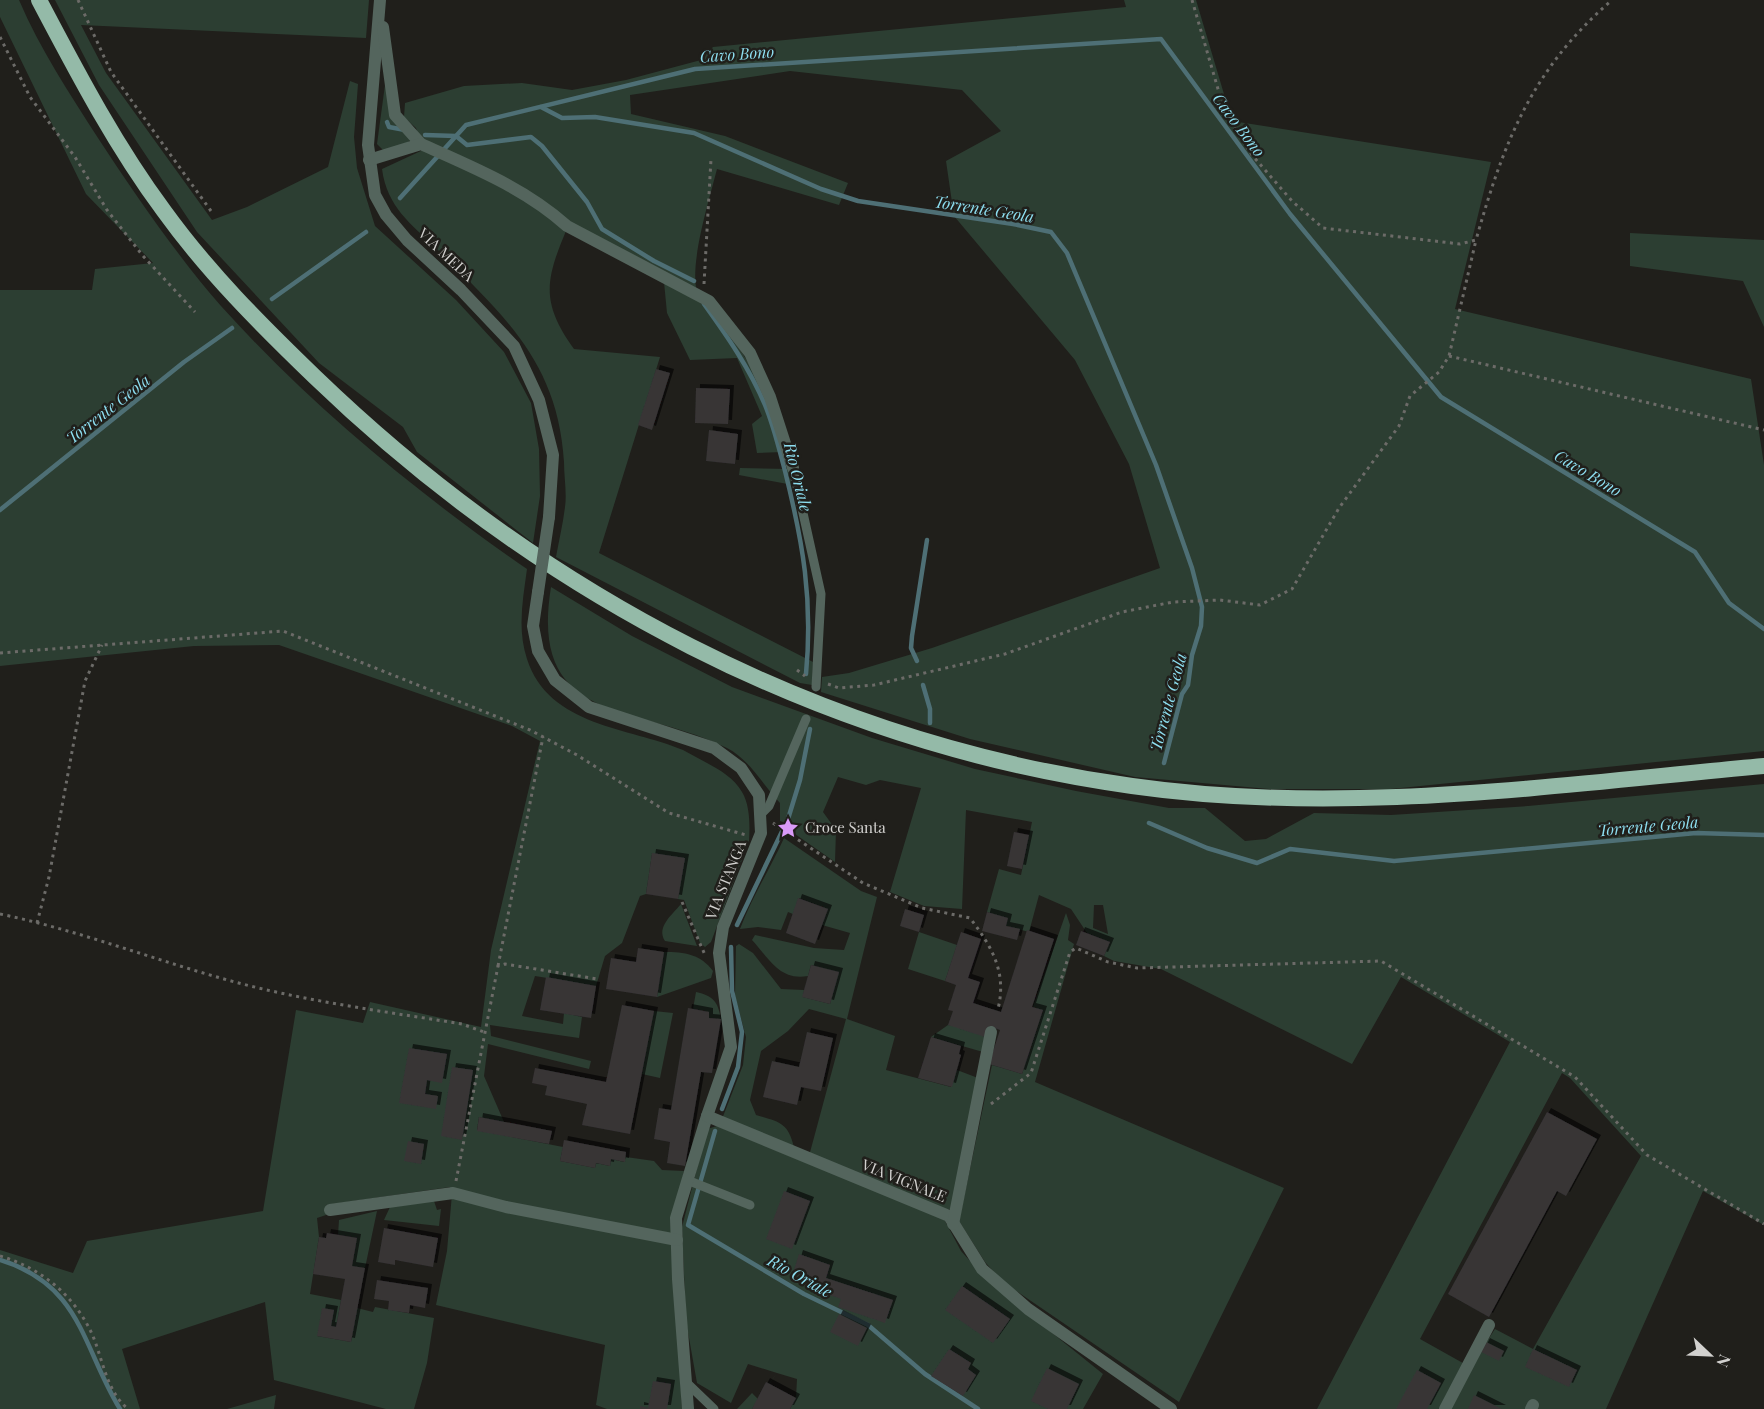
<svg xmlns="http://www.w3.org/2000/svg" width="1764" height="1409" font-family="'Playfair Display',serif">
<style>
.green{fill:#2c3e32;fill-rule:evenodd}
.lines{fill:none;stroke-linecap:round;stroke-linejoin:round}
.stream{stroke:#4e6f75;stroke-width:4.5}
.building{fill:#373436;filter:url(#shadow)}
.path{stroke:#6c6b68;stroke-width:3;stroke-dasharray:3 4.5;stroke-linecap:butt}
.service{stroke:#54655d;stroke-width:9}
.minor{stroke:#54655d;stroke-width:12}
.trunk{stroke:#94baa8;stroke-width:16}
.minor-bridge{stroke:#54655d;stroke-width:12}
.labels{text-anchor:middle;stroke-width:5;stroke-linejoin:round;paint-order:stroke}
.street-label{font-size:15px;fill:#d2d1cf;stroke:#201f1b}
.poi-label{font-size:15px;fill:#d2d1cf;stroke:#201f1b;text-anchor:start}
.water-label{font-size:16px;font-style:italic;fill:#8ddef0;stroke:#201f1b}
</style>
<defs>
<filter id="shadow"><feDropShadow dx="4" dy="-4" stdDeviation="0" flood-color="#0009"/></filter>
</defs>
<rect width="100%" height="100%" fill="#201f1b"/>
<g class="green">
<path d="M0 0H19C40 49 69 93 98 138 134 193 178 257 221 306 311 406 417 493 527 569 523 599 517 629 527 659 549 727 629 727 683 750 691 754 699 759 707 763 720 770 734 778 742 792 750 805 750 826 749 841L711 942 705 947 700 943 684 900 678 899 684 859 652 854 646 894 640 896 622 943 605 956 596 986 535 976 522 1016 563 1024 564 1013 582 1017 579 1038 490 1025 491 1036 591 1061 589 1069 488 1044 484 1076 504 1122 479 1117 477 1130 563 1147 560 1161 595 1168 596 1163 610 1166 611 1159 624 1162 626 1157 654 1161 662 1170 684 1171 670 1237 450 1191V1187L326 1205V1215L317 1218 319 1237 310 1294 341 1300 336 1327 317 1336 351 1342 357 1308 373 1312 375 1307 434 1318 427 1363 414 1409H386L274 1380 265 1302 122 1349 140 1409H0V1250L73 1273 87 1241 263 1211 296 1010 363 1023 370 1002 481 1027 491 950 540 741 512 726 279 645 194 646 0 666V290H92L95 269 153 263 86 194 0 17Z"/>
<path d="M55 0H369L366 38 81 25 106 73 212 220 247 207 328 167 350 81 358 84 354 137 357 168 375 226 456 300 504 352 531 403 539 449 540 496 533 543 417 452 403 427 319 363 197 232 99 85Z"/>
<path d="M1124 0H1196L1232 121 1491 162 1455 309 1751 379 1764 465V751L1391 789H1269L1135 777 970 739 821 692 822 677 849 673 932 648 1160 568 1129 464 1075 360 954 216 946 161 1001 131 962 90 790 71 630 95 631 114 725 136 848 183 839 205 717 169C710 197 689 264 697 291 699 301 735 341 743 354 762 384 774 417 783 452L757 453 752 424 762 416 737 358 690 360 667 313 664 282 566 231C545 281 541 303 574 349L660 357 599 553 813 662 812 685 800 683 556 557C559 540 563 524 565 507 567 493 564 477 564 462 558 362 503 315 437 249 411 224 387 207 382 169L423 150 416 128 404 117 405 103 464 86 522 83 572 90 626 80 701 60 713 47 1126 7Z"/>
<path d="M385 85 414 138 402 146 383 150 377 144Z"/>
<path d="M1630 233 1764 240V327L1743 281 1630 266Z"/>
<path d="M740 468 789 469 793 485 739 475Z"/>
<path d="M551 587 632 636 732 687 872 738 975 769 1076 791 1169 808H1205L1245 841 1266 839 1314 813 1391 815 1528 806 1764 784V1225L1703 1191 1606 1409H1317L1510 1042 1401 977 1352 1064 1161 969 1114 961 1104 956 1110 942 1087 933 1071 909 1039 895 1029 932 1006 926 1008 918 987 912 999 869 1021 875 1032 822 966 810 962 909 924 906 890 892 921 788 880 780 866 785 838 777 823 812 836 830 835 862 795 834 796 826 780 821V803C762 784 750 760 727 748 638 703 528 727 551 587ZM1094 905H1103L1108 934 1093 928ZM1562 1073 1570 1078 1641 1156 1533 1349 1495 1329 1470 1367 1420 1339Z"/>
<path d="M784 838 861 891 877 897 847 1019 895 1036 886 1070 951 1087 957 1070 978 1078 952 1209 946 1210 809 1156 846 1019 809 1009 788 1031 761 1051 750 1100 756 1115C779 1122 788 1122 794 1147L722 1119 743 1065 746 1037 735 996 736 946 739 944 753 953 781 989 804 990 803 997 830 1004 838 972 811 965 808 976C780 981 770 960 752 940L755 935 814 948 844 950 850 933 822 925 828 909 799 898 793 914 788 912 781 930 758 927 740 929C752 897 770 869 784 838Z"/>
<path d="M681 904 697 946 665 941C656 927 672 915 681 904Z"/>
<path d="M1066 913 1070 925 1068 940 1074 944 1035 1082 1284 1188 1179 1402 1003 1282 985 1262 959 1221 992 1065 1022 1074 1043 1011 1033 1007Z"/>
<path d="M919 932 957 945 945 981 908 969Z"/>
<path d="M664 952C685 952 700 954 713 971L711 978 657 997Z"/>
<path d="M696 992C714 996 718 1002 721 1019L709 1018V1012L693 1009Z"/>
<path d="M654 1011 673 1013 660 1078 642 1074Z"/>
<path d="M948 1025 992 1027 983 1052 931 1037Z"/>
<path d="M717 1126 944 1219 961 1251 989 1282 1103 1374 1083 1409H790L796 1398 797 1379 777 1373 752 1409H737L752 1393 758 1399 777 1373 748 1364 731 1403 697 1383 686 1321 682 1227 707 1129Z"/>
<path d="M452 1194 670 1240 674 1261 682 1409H607L596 1405 605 1345 436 1305 447 1251Z"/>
<path d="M434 1201 437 1210 441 1209 439 1226 384 1220 390 1207Z"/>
<path d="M377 1211 365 1268 352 1266 357 1238 338 1235 339 1220Z"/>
<path d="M276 1395 274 1409H227Z"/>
</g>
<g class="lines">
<g class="stream">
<path d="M541 107 562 118 595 117 694 133 821 189 858 201 1013 224 1051 232 1067 253 1156 465 1192 568 1202 607 1201 626 1192 655 1188 685 1182 694 1164 763"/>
<path d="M387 122 389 127 405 130"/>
<path d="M425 135 456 136 467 145 531 137 542 146 587 202 602 229 654 261 694 281"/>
<path d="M400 198 466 125 695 69 1161 39 1290 214 1441 397 1695 552 1729 603 1764 629"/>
<path d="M272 299 366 232"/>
<path d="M704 304C727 336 750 369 765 405 774 427 779 449 785 471 803 543 813 599 806 674"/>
<path d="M0 510 184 362 232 328"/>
<path d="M917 661 911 648 912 636 927 540"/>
<path d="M923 685 930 709V723"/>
<path d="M1149 823 1207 848 1257 863 1290 849 1394 861 1696 833 1764 835"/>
<path d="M737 925 788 819 800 780 810 729"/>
<path d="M722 1109 738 1067 742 1032 732 991 731 947"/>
<path d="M715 1131 688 1225 804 1294 868 1325 925 1374 978 1409"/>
<path d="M0 1260C82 1285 82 1347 120 1409"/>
</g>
</g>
<g class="building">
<path d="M656 369 670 373 652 430 638 425Z"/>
<path d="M696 388 730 389 728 424 695 423Z"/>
<path d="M709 430 738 434 735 464 706 461Z"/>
<path d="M1014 832 1029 835 1022 869 1007 866Z"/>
<path d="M652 853 685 858 678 899 646 894Z"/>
<path d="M798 898 828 909 815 944 786 933Z"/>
<path d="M905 909 924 915 919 932 900 926Z"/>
<path d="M987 912 1008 918 1006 926 1020 929 1017 940 982 931Z"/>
<path d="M1027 930 1054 939 1032 1007 1043 1010 1022 1074 989 1064 1000 1030 989 1026 985 1037 948 1025 953 1011 948 1010 956 985 945 981 961 932 981 939 968 978 980 982 973 1003 1001 1012Z"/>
<path d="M1081 931 1110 942 1104 956 1076 945Z"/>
<path d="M638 948 664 952 657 997 606 989 611 958 636 962Z"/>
<path d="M811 965 839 972 830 1004 802 997Z"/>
<path d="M546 977 596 986 591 1018 540 1010Z"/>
<path d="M622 1005 654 1011 630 1134 582 1125 587 1104 545 1095 547 1086 532 1083 535 1068 606 1082Z"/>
<path d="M688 1008 709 1012V1018L721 1019 712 1073 701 1072 685 1166 667 1163 670 1142 654 1139 659 1108 671 1110Z"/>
<path d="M807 1032 833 1038 821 1091 801 1087 797 1105 763 1097 772 1061 799 1067Z"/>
<path d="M931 1037 961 1046 959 1054 961 1055 952 1087 918 1078Z"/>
<path d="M409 1048 447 1054 442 1083 427 1080 425 1094 438 1096 436 1109 399 1103Z"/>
<path d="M452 1067 473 1070 462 1140 441 1136Z"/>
<path d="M1547 1112 1597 1139 1566 1196 1557 1191 1489 1317 1448 1294Z"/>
<path d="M479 1117 552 1131 549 1144 477 1131Z"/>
<path d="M564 1140 626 1152 625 1162 611 1159 610 1166 596 1163 595 1168 560 1161Z"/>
<path d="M408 1141 424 1144 421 1164 404 1161Z"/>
<path d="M784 1191 810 1201 792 1249 766 1239Z"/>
<path d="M384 1228 438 1238 433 1267 395 1260V1265L378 1262Z"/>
<path d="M327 1233 357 1238 352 1266 365 1268 351 1342 317 1336 322 1308 334 1310 331 1326 336 1327 345 1279 313 1274 319 1237 326 1238Z"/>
<path d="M799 1254 830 1265 826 1278 893 1300 885 1323 838 1307 841 1299 812 1289 815 1280 793 1273Z"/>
<path d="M377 1280 428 1288 425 1308 410 1305 409 1313 388 1310 389 1301 374 1299Z"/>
<path d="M962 1286 1010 1319 993 1343 945 1310Z"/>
<path d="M839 1314 867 1328 858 1346 830 1332Z"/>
<path d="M1486 1342 1504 1351 1499 1361 1481 1352Z"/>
<path d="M949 1349 971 1363 968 1369 976 1375 963 1396 931 1376Z"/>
<path d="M1533 1349 1577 1370 1569 1387 1525 1367Z"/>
<path d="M1047 1368 1079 1384 1067 1409H1048L1031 1401Z"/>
<path d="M1417 1370 1441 1383 1427 1409H1396Z"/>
<path d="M653 1381 671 1384 667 1409H640V1406L648 1408Z"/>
<path d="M766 1382 796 1398 790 1409H752Z"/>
<path d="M1474 1395 1502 1409H1468Z"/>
</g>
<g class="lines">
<g class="path">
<path d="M78 0 111 72 211 211"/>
<path d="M1192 0 1225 113 1252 155 1292 201 1323 228 1460 244 1476 240C1504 141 1532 69 1612 0"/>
<path d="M0 37 30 97 75 157 107 210 143 256 195 312"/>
<path d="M704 284 711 159"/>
<path d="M1449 356 1764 430"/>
<path d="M0 653 283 631 530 730 577 755 669 813 746 835"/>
<path d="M797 670 805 676"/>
<path d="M828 684 839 688 874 685 1005 654 1122 612 1173 602 1220 600 1260 605 1292 589 1339 508 1399 426 1410 396 1439 372 1449 356 1476 240"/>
<path d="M773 823 863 883 922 908 970 918C992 947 1007 972 998 1009"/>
<path d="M785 831 788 826"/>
<path d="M682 902 705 955"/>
<path d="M0 914C77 930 149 958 224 979 302 1001 382 1011 462 1024L484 1032"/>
<path d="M37 923 49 877 85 681 102 645"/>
<path d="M498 966 543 737"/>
<path d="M991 1104 1031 1073 1070 952 1076 948 1108 962 1137 968 1381 961 1575 1077 1647 1155 1764 1224"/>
<path d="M456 1181 498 966 505 964 597 979"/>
<path d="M0 1256C41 1268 74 1295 92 1334 103 1359 106 1391 128 1409"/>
</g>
<g class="service">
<path d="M793 468 821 594 816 687"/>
<path d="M760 815 769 806 806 719"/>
<path d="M687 1180 750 1205"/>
<path d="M688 1384 714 1409"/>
</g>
<g class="minor">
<path d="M380 0 368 145 375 195 386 215 407 240 461 290 514 346 539 400 553 455 549 517"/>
<path d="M383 27 395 115 421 144"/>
<path d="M369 160 421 144C472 167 525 188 567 226L709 301 750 353 770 397 793 468"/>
<path d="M538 592 533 626 538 651 555 680 589 707 714 748 741 768 759 795 761 833 723 927 719 953 731 1047 707 1116 676 1218 678 1279 688 1409"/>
<path d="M707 1116 949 1216 982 1269 1028 1309 1171 1409"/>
<path d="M330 1210 453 1193 506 1207 677 1240"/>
<path d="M953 1224 991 1032"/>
<path d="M1445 1409 1489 1325"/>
<path d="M1531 1409 1533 1405"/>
</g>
<path class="trunk" d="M39 0C77 72 115 145 164 211 208 272 261 325 315 377 540 594 821 743 1132 786 1342 816 1554 785 1764 766"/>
<path class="minor-bridge" d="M538 592 549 517"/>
</g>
<defs>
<symbol id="sight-bare" viewBox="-9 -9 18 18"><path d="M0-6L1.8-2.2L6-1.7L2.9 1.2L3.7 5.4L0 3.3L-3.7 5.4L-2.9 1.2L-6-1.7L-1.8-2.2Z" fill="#d99af7" stroke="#201f1b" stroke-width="2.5" paint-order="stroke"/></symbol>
</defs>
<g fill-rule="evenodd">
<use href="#sight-bare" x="773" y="813" width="30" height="30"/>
</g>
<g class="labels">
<g class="street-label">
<text transform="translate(446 255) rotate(43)" y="5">VIA MEDA</text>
<text transform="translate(726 880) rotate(-68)" y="5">VIA STANGA</text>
<text transform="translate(904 1181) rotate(22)" y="5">VIA VIGNALE</text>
</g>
<g class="poi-label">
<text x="805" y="833">Croce Santa</text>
</g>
<g class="water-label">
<text transform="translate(737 54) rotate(-4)" y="6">Cavo Bono</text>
<text transform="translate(1239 125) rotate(53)" y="6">Cavo Bono</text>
<text transform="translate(984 209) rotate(9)" y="6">Torrente Geola</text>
<text transform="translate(108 409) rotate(-38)" y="6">Torrente Geola</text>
<text transform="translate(1588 473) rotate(31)" y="6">Cavo Bono</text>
<text transform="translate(798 477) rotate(76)" y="6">Rio Oriale</text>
<text transform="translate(1168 702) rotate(-75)" y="6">Torrente Geola</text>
<text transform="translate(1648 826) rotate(-5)" y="6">Torrente Geola</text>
<text transform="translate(800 1276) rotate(29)" y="6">Rio Oriale</text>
</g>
</g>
<g transform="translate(1710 1355) rotate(113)" stroke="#201f1b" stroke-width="4.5" paint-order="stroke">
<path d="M0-4.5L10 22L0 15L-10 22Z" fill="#d2d1cf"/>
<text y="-9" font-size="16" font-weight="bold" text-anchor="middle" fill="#d2d1cf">N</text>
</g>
</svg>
